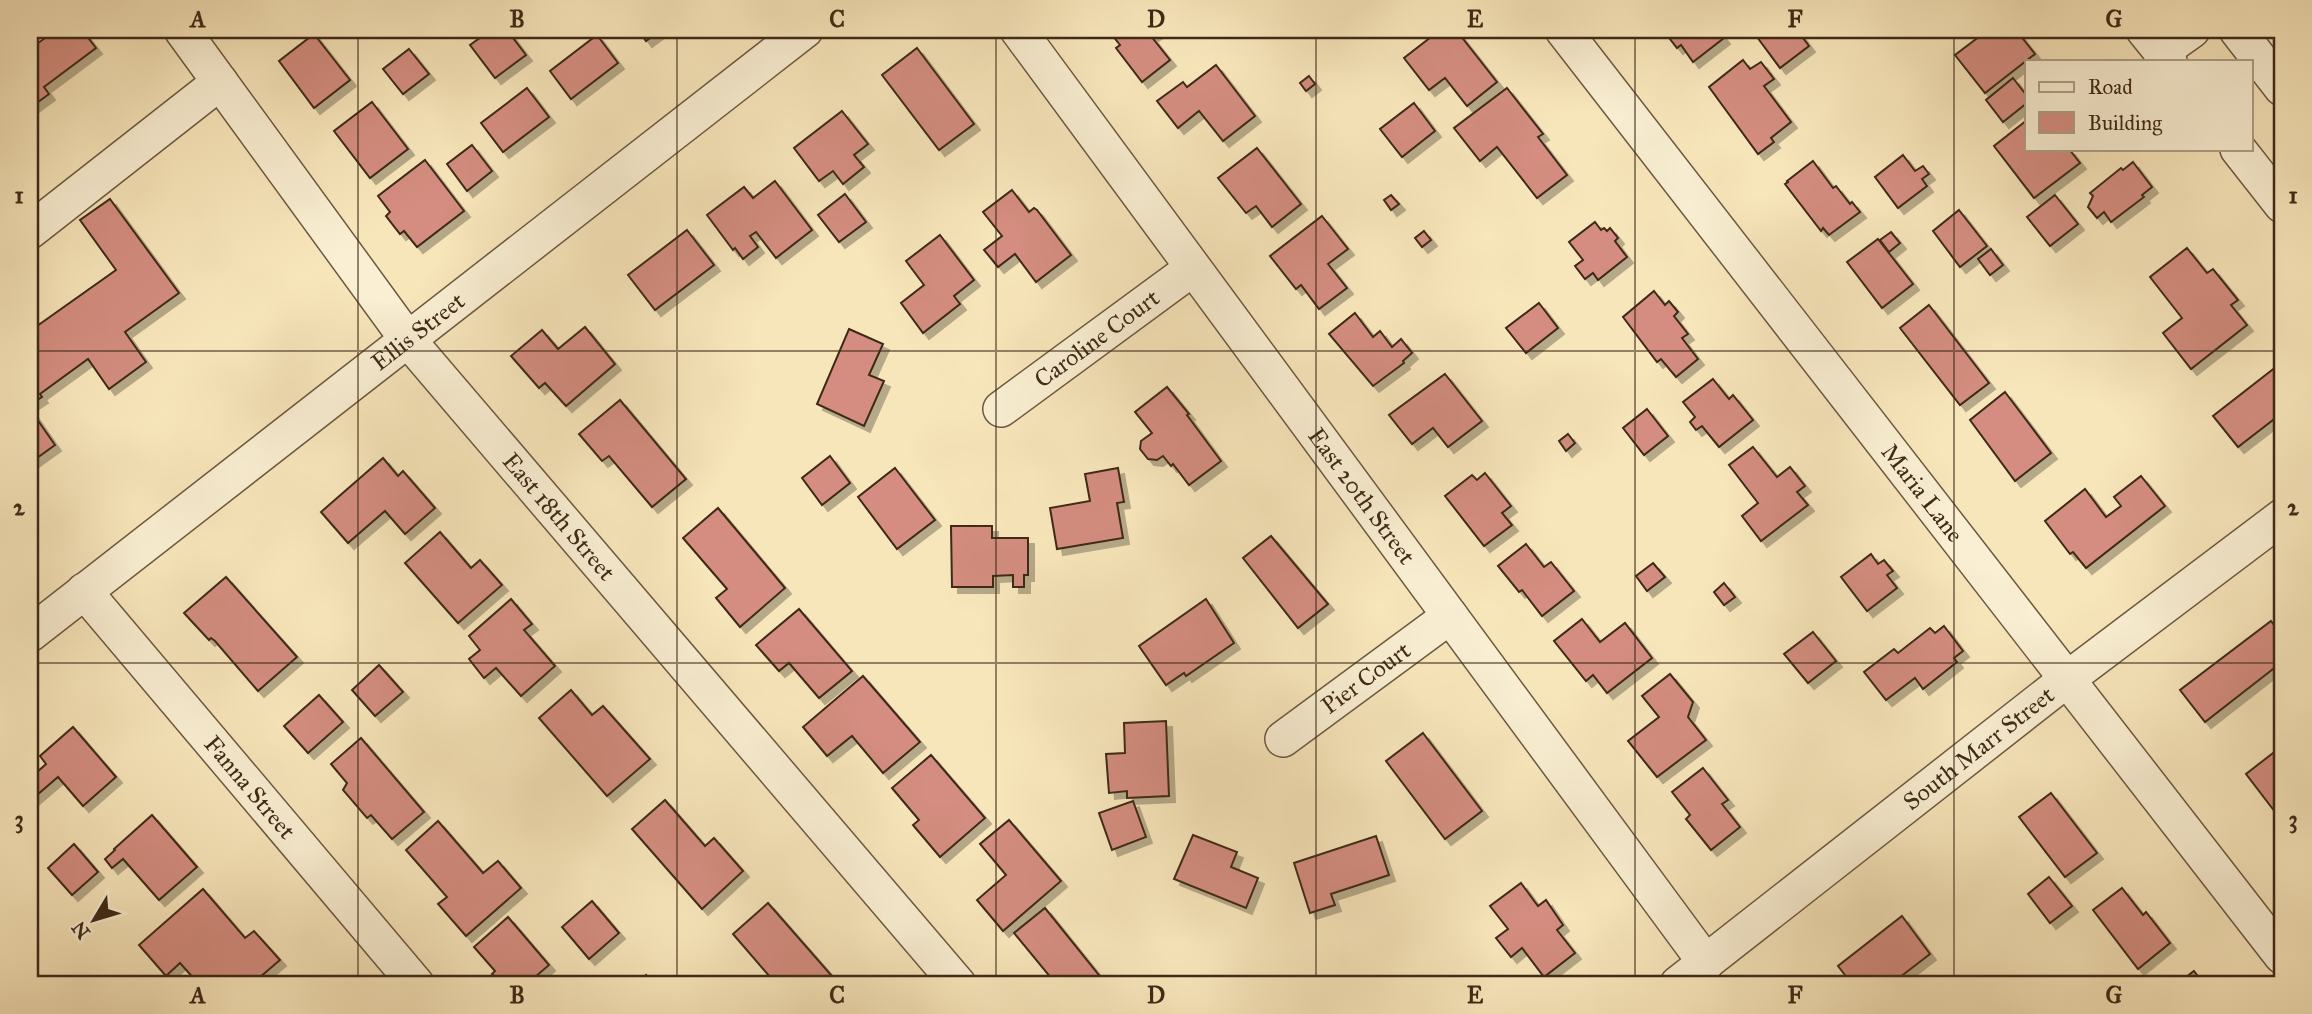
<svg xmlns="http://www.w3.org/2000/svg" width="2312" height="1014" font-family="'IM FELL Great Primer',serif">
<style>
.building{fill:#d48d80;stroke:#3e2a17;stroke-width:2;filter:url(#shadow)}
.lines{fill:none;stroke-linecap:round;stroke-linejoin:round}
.minor-casing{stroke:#6c5940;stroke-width:38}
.minor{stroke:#faefd3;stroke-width:35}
.grid{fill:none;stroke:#3e2a17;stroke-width:2;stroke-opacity:0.55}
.labels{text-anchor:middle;stroke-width:5;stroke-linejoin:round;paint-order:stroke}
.street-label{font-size:24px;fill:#3e2a17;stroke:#faefd3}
.neatline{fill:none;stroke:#3e2a17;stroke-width:2.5}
.grid-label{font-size:23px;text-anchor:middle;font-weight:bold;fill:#3e2a17}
</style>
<defs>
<filter id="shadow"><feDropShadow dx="6" dy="6" stdDeviation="0" flood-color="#0004"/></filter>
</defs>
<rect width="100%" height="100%" fill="#f8e6bb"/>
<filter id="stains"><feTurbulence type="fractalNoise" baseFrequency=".00286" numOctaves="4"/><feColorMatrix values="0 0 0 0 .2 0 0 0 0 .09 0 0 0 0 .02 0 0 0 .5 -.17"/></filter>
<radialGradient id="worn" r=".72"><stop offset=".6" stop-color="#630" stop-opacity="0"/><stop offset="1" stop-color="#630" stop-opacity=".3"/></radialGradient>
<g class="building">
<path d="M56 30H82L96 48 44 87 49 94 30 108V49Z"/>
<path d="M491 30H507L526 55 495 78 470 45Z"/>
<path d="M638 30H661L646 41Z"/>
<path d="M1108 30H1160L1151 36 1170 60 1142 82 1116 48 1120 45Z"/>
<path d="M1440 30H1456L1497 82 1467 106 1445 78 1429 90 1404 58Z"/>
<path d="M1663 30H1718L1724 38 1693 62 1681 45 1677 48Z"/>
<path d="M1766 30H1797L1809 46 1780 68 1757 37Z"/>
<path d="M1988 30H2016L2035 54 1985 93 1955 55Z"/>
<path d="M314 34 350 80 314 108 279 61Z"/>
<path d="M597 35 618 63 571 99 550 71Z"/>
<path d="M917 48 974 124 939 150 882 75Z"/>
<path d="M409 49 429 74 403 94 383 69Z"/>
<path d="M1743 60 1750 69 1761 62 1774 79 1764 86 1791 122 1771 138 1774 142 1758 154 1709 87Z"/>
<path d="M1216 65 1255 116 1223 141 1199 111 1178 128 1157 101 1183 82 1187 87Z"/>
<path d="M1309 76 1315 84 1306 91 1300 83Z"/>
<path d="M2013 78 2027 96V103L2003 122 1986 100Z"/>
<path d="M527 88 549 117 503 152 481 123Z"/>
<path d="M1507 88 1543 134 1538 137 1567 175 1537 198 1497 147 1480 161 1454 128Z"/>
<path d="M372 102 408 149 370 178 334 131Z"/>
<path d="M1414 103 1435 131 1402 157 1380 129Z"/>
<path d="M842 111 868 144 854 155 864 167 843 184 833 171 819 181 794 148Z"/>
<path d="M2027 120V149H2069L2080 163 2034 198 1994 146Z"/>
<path d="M472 145 492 171 467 191 447 164Z"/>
<path d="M1257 148 1301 204 1272 227 1256 206 1246 213 1218 178Z"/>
<path d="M1903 155 1915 171 1923 166 1929 174 1922 179 1927 186 1898 208 1875 177Z"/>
<path d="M425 160 464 211 417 247 404 231 400 234 386 216 390 212 378 196Z"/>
<path d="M1813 161 1833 188 1836 186 1850 204 1852 202 1860 212 1829 235 1823 228 1821 231 1785 184 1788 182 1787 181Z"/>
<path d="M2133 162 2152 187 2142 195 2144 197 2111 222 2104 212 2097 218 2088 207 2093 196 2090 193 2121 168 2123 170Z"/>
<path d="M775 181 812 230 776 258 756 232 750 236 758 247 743 259 735 248 733 250 707 215 744 187 753 198Z"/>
<path d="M1012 190 1029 212 1034 208 1037 210 1071 255 1036 282 1015 254 998 267 984 250 1002 236 983 212Z"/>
<path d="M845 194 866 222 839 242 818 215Z"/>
<path d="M1391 195 1399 204 1391 210 1384 200Z"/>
<path d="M2055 195 2078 224 2050 246 2027 217Z"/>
<path d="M110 199 179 293 125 332 146 362 109 389 88 359 40 394 42 397 30 405V331L116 270 80 220Z"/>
<path d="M1959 210 1987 246 1960 267 1933 231Z"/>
<path d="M1322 216 1348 249 1328 264 1347 288 1319 309 1301 285 1296 289 1270 256Z"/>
<path d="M1595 222 1601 230 1604 228 1607 231 1610 228 1618 238 1615 241 1627 257 1598 280 1593 273 1585 279 1575 266 1583 260 1569 242Z"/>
<path d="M687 230 714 265 655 310 628 275Z"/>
<path d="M1424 231 1431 240 1422 247 1415 238Z"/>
<path d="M1891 232 1900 243 1889 252 1880 240Z"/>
<path d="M940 235 974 280 954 296 960 304 923 333 901 303 924 285 906 261Z"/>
<path d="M1878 239 1913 284 1882 308 1847 262Z"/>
<path d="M2187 248 2207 273 2213 269 2238 300 2231 305 2247 325 2191 369 2163 333 2182 318 2150 277Z"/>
<path d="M1991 249 2003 265 1990 275 1978 259Z"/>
<path d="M1654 291 1665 305 1669 301 1678 312 1674 316 1688 334 1682 338 1698 359 1676 377 1661 359 1657 362 1623 317Z"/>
<path d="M1539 303 1558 328 1526 353 1506 328Z"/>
<path d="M1929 305 1989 383 1960 405 1900 328Z"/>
<path d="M1355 313 1373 337 1380 331 1392 347 1401 339 1412 353 1403 361 1404 363 1373 386 1329 334Z"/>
<path d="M585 327 615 364 566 406 545 383 539 388 511 356 542 330 558 349Z"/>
<path d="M849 329 883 344 869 375 884 381 864 426 817 404Z"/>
<path d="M2281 363 2282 413 2238 447 2213 416Z"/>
<path d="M1445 374 1482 421 1448 447 1433 428 1412 444 1389 415Z"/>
<path d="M1713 379 1729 399 1733 395 1753 420 1719 447 1702 426 1696 430 1690 422 1695 417 1683 402Z"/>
<path d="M1167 387 1189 414 1187 415 1221 461 1189 485 1173 464 1171 466 1163 456 1157 460 1148 459 1140 449 1141 441 1152 433 1135 412Z"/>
<path d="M2005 392 2051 453 2015 481 1970 420Z"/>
<path d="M620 400 686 479 652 507 609 456 602 461 579 434Z"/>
<path d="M30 409 55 445 30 463Z"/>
<path d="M1647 409 1668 436 1644 455 1623 428Z"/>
<path d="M1568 434 1575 443 1566 451 1559 441Z"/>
<path d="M1753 447 1777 477 1790 467 1805 486 1797 492 1808 505 1761 541 1742 516 1758 503 1729 465Z"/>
<path d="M830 456 850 483 822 505 802 478Z"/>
<path d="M383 458 398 476 403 471 435 508 405 534 385 511 348 543 321 512Z"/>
<path d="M895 468 935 520 897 549 858 497Z"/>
<path d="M1118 468 1124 502 1117 503 1123 538 1057 549 1050 508 1090 501 1085 474Z"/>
<path d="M1485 473 1511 506 1502 513 1512 525 1484 546 1445 496 1472 475 1477 480Z"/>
<path d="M2141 476 2165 506 2086 568 2073 552 2070 554 2045 521 2085 489 2106 517 2121 506 2114 497Z"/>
<path d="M718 508 785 588 740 627 716 598 727 589 683 538Z"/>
<path d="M951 526H992V538H1028V575H1024V587H1013V575L993 576V587H952Z"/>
<path d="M440 532 471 568 480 560 502 585 458 623 405 563Z"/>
<path d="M1271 536 1328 604 1298 628 1243 558Z"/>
<path d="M1526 544 1544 567 1551 562 1574 591 1542 616 1522 590 1519 592 1498 566Z"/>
<path d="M1871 554 1878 564 1884 560 1893 571 1887 575 1897 588 1867 611 1841 577Z"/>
<path d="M1653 563 1665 577 1647 591 1636 576Z"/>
<path d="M226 577 297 657 258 691 215 641 211 638 209 640 184 613Z"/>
<path d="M1724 583 1735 597 1724 605 1714 592Z"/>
<path d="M511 599 532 624 524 630 555 666 521 696 496 668 484 678 469 659 480 650 469 636Z"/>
<path d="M1206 599 1234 643 1186 676 1184 673 1166 685 1139 646Z"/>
<path d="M799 609 852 671 819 698 789 663 779 671 756 645Z"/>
<path d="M1582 619 1600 642 1625 623 1652 658 1607 693 1593 675 1586 681 1554 641Z"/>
<path d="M2271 621 2282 636V662L2205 722 2180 690Z"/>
<path d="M1944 626 1963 651 1954 658 1957 662 1923 689 1915 678 1886 700 1864 672 1894 649 1898 653 1930 628 1935 633Z"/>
<path d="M1813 632 1836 661 1808 683 1784 654Z"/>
<path d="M379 665 403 692 375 716 352 690Z"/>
<path d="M1670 674 1693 702 1688 717 1706 740 1657 777 1628 741 1659 717 1642 696Z"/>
<path d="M863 676 920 742 883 773 852 736 827 756 803 727Z"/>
<path d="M571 690 592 715 603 706 650 759 607 796 539 718Z"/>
<path d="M319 695 343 722 308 753 284 726Z"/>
<path d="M1166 721 1169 796 1127 798V791L1109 793 1106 754 1125 753 1124 723Z"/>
<path d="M73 727 116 777 83 806 58 777 30 801V766L36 773 46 764 40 756Z"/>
<path d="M1423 733 1482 811 1445 839 1386 761Z"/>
<path d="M361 738 424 812 392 839 371 815 367 818 343 790 347 783 331 764Z"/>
<path d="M2282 746V821L2246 774Z"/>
<path d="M931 755 985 818 940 857 913 825 919 820 892 788Z"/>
<path d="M1703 768 1728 800 1722 804 1740 827 1711 850 1686 819 1690 815 1672 792Z"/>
<path d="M2051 793 2097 853 2065 877 2019 817Z"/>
<path d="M665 800 705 846 714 838 743 871 702 909 632 829Z"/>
<path d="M1133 801 1146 837 1112 850 1099 813Z"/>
<path d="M152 815 197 867 159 900 123 859 112 868 105 859 115 850 114 849Z"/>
<path d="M1009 820 1061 881 1003 931 977 900 1006 875 980 844Z"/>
<path d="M438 821 483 873 498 861 521 888 466 936 438 904 447 897 406 850Z"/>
<path d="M1193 835 1237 852 1231 867 1258 878 1246 908 1174 879Z"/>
<path d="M1376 836 1389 875 1331 894 1335 905 1310 913 1294 863Z"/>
<path d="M74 844 98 872 72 895 48 868Z"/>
<path d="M2049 877 2072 906 2050 923 2028 894Z"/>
<path d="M1521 883 1538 906 1546 900 1563 925 1557 930 1575 953 1544 977 1522 948 1511 957 1496 938 1508 929 1490 906Z"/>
<path d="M2122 888 2143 915 2146 912 2170 943 2138 969 2093 910Z"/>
<path d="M203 889 245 938 254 931 280 960 252 984H193L196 981 180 963 166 976 139 945Z"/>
<path d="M592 901 619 933 589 959 562 927Z"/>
<path d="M768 903 838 983 836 984H776L733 934Z"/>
<path d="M1045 908 1099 975 1088 984H1056L1014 933Z"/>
<path d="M1902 916 1930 954 1891 984 1883 977 1873 984H1852L1838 966Z"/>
<path d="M508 917 549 965 527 984H502L492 974 495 971 474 947Z"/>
<path d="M2194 971 2204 984H2177Z"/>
<path d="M646 975 654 984H636Z"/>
</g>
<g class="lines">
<defs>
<g id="minor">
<path id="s1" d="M182 30 408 340 958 984"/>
<path id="s2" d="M1018 30 1706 963"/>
<path id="s3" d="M1563 30 2282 956"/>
<path d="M2144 30 2169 61"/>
<path d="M2237 30 2282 88"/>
<path d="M2161 52 2192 30"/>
<path d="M2238 149 2282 205"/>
<path d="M30 231 220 82"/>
<path id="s4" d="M1001 409 1193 268"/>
<path id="s5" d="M84 591 416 984"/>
<path id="s6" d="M30 634 805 30"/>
<path id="s7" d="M1283 739 1450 616"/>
<path id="s8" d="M1678 984 2066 680 2282 517"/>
</g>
</defs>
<use href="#minor" class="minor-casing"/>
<use href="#minor" class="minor"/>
</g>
<path class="grid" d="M358 30V984M677 30V984M996 30V984M1316 30V984M1635 30V984M1954 30V984M30 351H2282M30 663H2282"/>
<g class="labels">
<g class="street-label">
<text dy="8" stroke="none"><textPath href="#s6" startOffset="492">Ellis Street</textPath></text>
<text dy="8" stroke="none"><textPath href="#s4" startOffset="119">Caroline Court</textPath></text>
<text dy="8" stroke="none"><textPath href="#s3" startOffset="586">Maria Lane</textPath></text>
<text dy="8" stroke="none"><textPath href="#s2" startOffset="579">East 20th Street</textPath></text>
<text dy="8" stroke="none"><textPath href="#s1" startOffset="616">East 18th Street</textPath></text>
<text dy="8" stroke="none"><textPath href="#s7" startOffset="103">Pier Court</textPath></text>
<text dy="8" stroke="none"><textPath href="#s8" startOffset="382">South Marr Street</textPath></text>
<text dy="8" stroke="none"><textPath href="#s5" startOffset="257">Fanna Street</textPath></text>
</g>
</g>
<rect width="2312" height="1014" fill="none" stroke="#f8e6bb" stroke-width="77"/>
<rect x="2025" y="60" width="228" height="91" fill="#faefd3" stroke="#afa088" stroke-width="2"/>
<rect x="2039" y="82" width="35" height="10" fill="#faefd3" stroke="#afa088" stroke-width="2"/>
<text x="2088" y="94" font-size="21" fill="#3e2a17">Road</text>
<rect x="2039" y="112" width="35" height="21" fill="#d48d80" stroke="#afa088" stroke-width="2"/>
<text x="2088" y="130" font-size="21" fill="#3e2a17">Building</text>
<g transform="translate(94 920) rotate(232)" stroke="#faefd3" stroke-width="5" paint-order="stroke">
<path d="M0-5L12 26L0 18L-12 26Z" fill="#3e2a17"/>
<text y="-10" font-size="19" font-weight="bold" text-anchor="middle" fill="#3e2a17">N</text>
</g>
<rect x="38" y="38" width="2236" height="938" class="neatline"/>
<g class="grid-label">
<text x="198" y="27">A</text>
<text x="517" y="27">B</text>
<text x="837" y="27">C</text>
<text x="1156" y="27">D</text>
<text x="1475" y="27">E</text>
<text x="1795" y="27">F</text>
<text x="2114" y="27">G</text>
<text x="19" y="203">1</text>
<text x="2293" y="203">1</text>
<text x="19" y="515">2</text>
<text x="2293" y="515">2</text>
<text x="19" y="827">3</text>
<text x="2293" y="827">3</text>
<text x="198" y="1003">A</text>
<text x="517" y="1003">B</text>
<text x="837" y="1003">C</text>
<text x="1156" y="1003">D</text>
<text x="1475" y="1003">E</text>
<text x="1795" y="1003">F</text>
<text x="2114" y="1003">G</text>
</g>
<rect width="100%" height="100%" filter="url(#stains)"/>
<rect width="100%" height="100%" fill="url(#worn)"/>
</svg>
